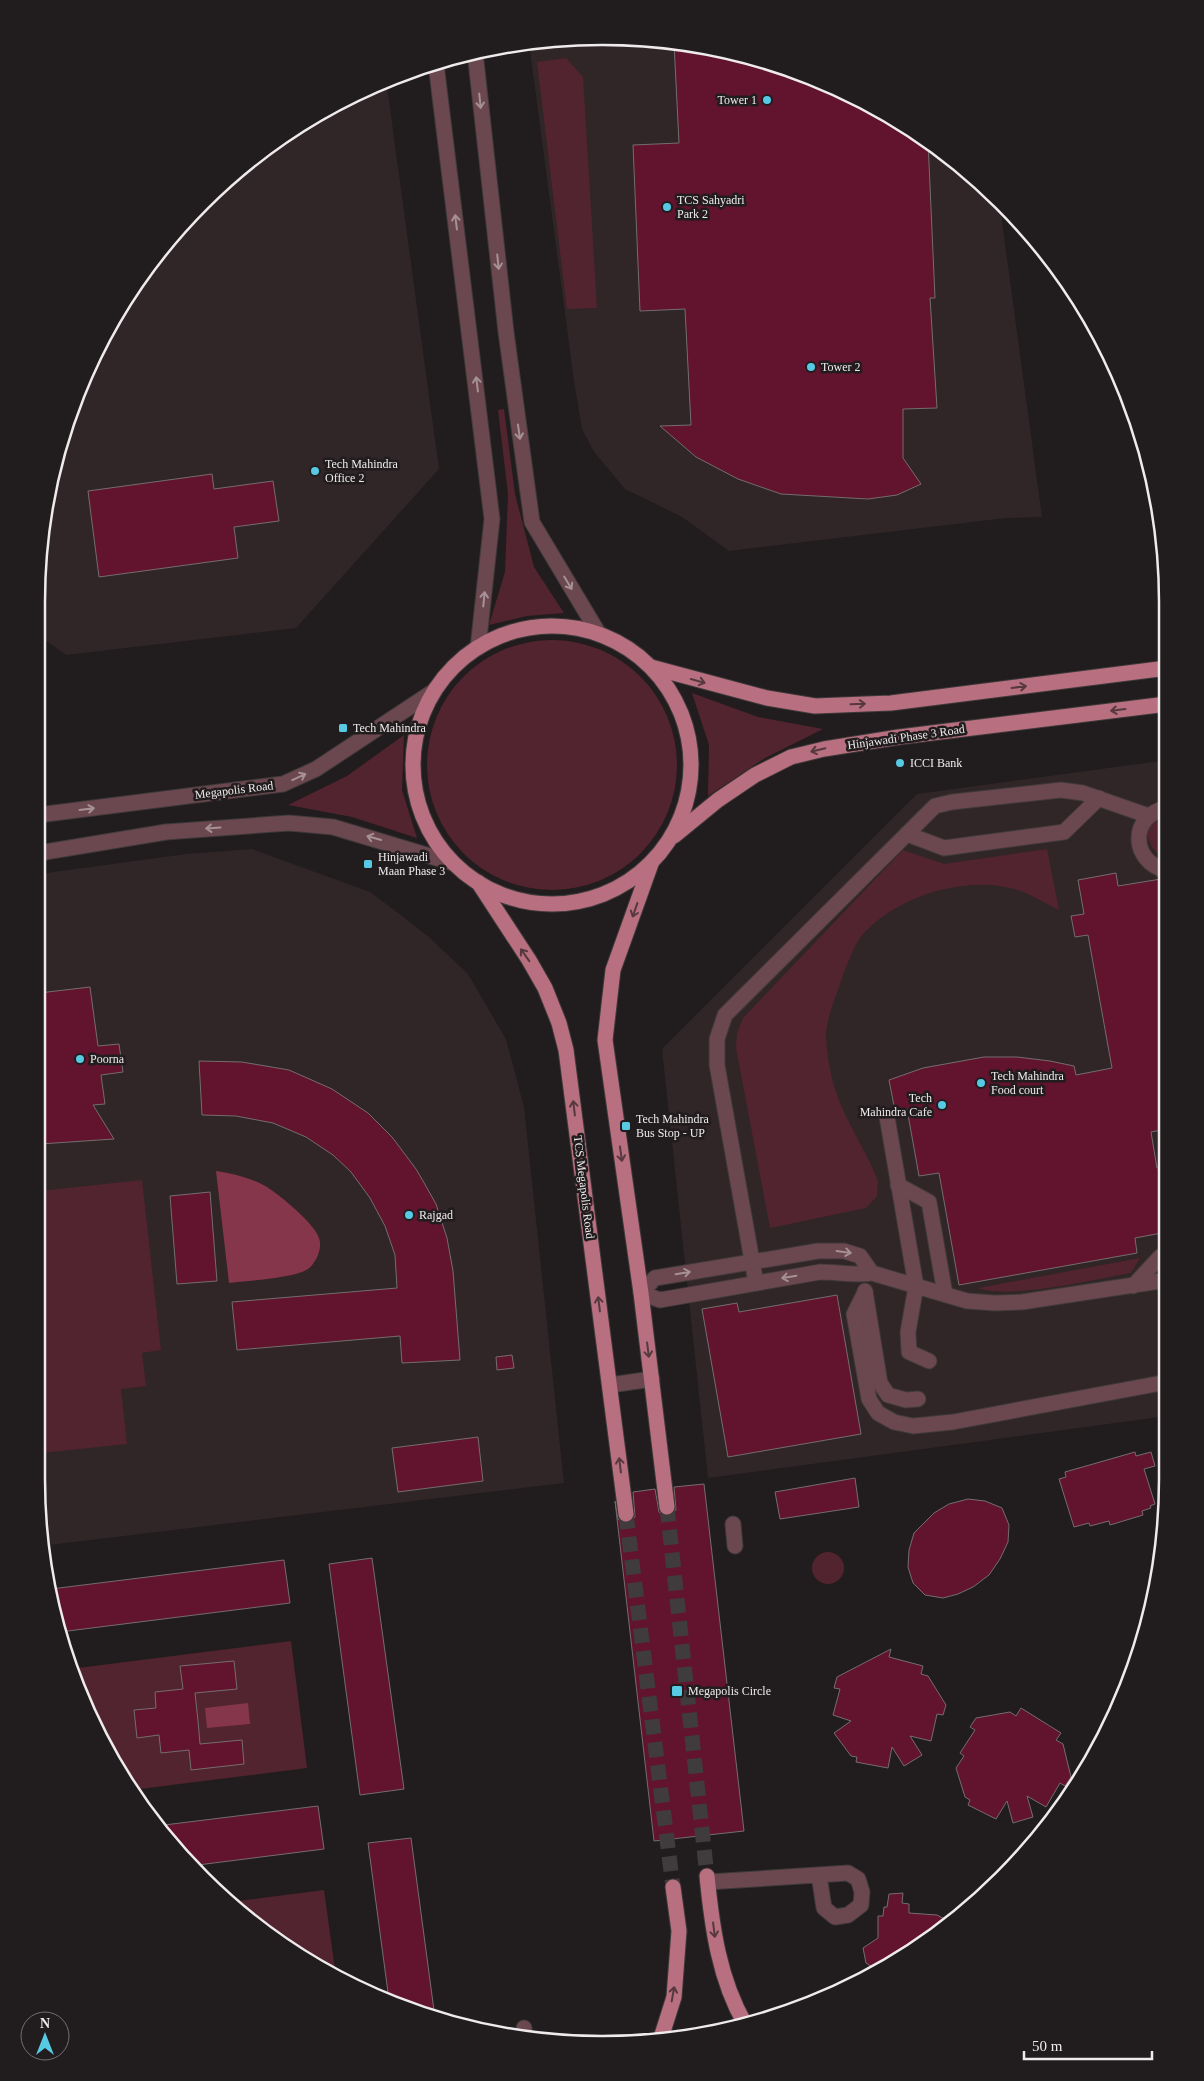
<svg xmlns="http://www.w3.org/2000/svg" width="1204" height="2081" font-family="'Times New Roman',serif">
<style>
.built{fill:#302527}
.green{fill:#52242f}
.water{fill:#86364b}
.building{fill:#62142e;stroke:#746d6e}
.lines{fill:none;stroke-linecap:round;stroke-linejoin:round}
.major-tunnel{stroke:#403b3c;stroke-width:15;stroke-dasharray:15 8;stroke-linecap:butt}
.minor-casing{stroke:#3e393a;stroke-width:17}
.major-casing{stroke:#3e393a;stroke-width:17}
.minor{stroke:#6b474f;stroke-width:15}
.major{stroke:#b86f7f;stroke-width:15}
.oneway{stroke:#a69196}
.oneway2{stroke:#56393f}
.poi-dot{fill:#58c9e3;stroke:#211c1d;stroke-width:2}
.labels{text-anchor:middle;stroke-width:5;stroke-linejoin:round;paint-order:stroke}
.poi-label{font-size:12px;fill:#efebec;stroke:#211c1d;text-anchor:start}
.street-label{font-size:12px;fill:#efebec;stroke:#211c1d}
.rim{fill:none;stroke:#efebec;stroke-width:2.5}
</style>
<rect width="100%" height="100%" fill="#211c1d"/>
<g class="built">
<path d="M602 36 712 47 916 131 999 199 1042 517 1006 518 729 551 682 517 625 489 594 452 582 429 574 381 529 43Z"/>
<path d="M386 79 439 469 296 628 66 655 38 635 37 565 66 420 131 288 202 202 287 132Z"/>
<path d="M1167 760V1416L708 1478 662 1049 917 794Z"/>
<path d="M252 849 370 892 397 912 429 937 468 974 506 1039 524 1107 564 1483 41 1546 39 874 186 854Z"/>
</g>
<g class="green">
<path d="M566 58 583 77 597 308 567 309 537 62Z"/>
<path d="M504 409 515 494 534 567 564 613 527 616 489 625 505 572 508 494 498 410Z"/>
<circle cx="552" cy="765" r="125"/>
<path d="M692 693 758 717 823 729 765 758 708 796 709 745Z"/>
<path d="M404 735 402 790 417 838 352 817 288 805 347 776Z"/>
<path d="M1167 814V858C1151 854 1140 832 1155 819 1158 817 1163 815 1167 814Z"/>
<path d="M1047 849 1059 910C1044 903 1029 893 1014 889 966 875 898 896 864 933 853 945 847 966 841 981 836 996 826 1020 826 1036 827 1054 830 1074 836 1092 846 1122 866 1150 878 1181L877 1196 866 1208 770 1228 736 1048 737 1033 743 1018 903 850 944 864Z"/>
<path d="M142 1180 161 1350 142 1353 146 1386 121 1389 127 1444 41 1453 40 1191Z"/>
<path d="M1140 1258 1131 1273C1095 1279 1010 1300 978 1288Z"/>
<circle cx="828" cy="1568" r="16"/>
<path d="M291 1641 307 1768 132 1790 95 1729 70 1669Z"/>
<path d="M324 1890 336 1977 287 1949 230 1902Z"/>
</g>
<g class="water">
<path d="M216 1171C234 1174 252 1178 267 1187 281 1196 314 1223 319 1238 323 1248 316 1263 308 1269 295 1278 246 1281 229 1283Z"/>
<path d="M248 1703 250 1724 207 1728 205 1708Z"/>
</g>
<g class="building">
<path d="M674 43 712 47 818 79 916 131 928 141 935 298H930L937 408 903 409V458L921 484 897 495 868 499 781 494 738 479 696 457 660 426 691 425 685 309 640 311 633 145 679 143Z"/>
<path d="M212 474 214 489 273 481 279 521 234 527 238 558 99 577 88 491Z"/>
<path d="M1116 873 1118 886 1161 879 1167 880V907L1162 908 1167 932V1129L1151 1132 1157 1168 1167 1166V1232L1135 1238 1137 1253 959 1285 939 1173 919 1176 907 1109 895 1111 889 1080 923 1068 984 1057H1017L1050 1061 1074 1066 1076 1075 1112 1068 1088 935 1075 937 1071 916 1084 914 1078 880Z"/>
<path d="M90 987 98 1046 119 1044 123 1072 101 1075 105 1104 93 1105 114 1139 40 1144 39 993Z"/>
<path d="M199 1061 242 1062 289 1070 332 1089 368 1113 392 1137 416 1169 423 1181 436 1204 447 1238 453 1271 460 1360 402 1363 400 1336 237 1350 232 1302 397 1288 395 1255 385 1226 370 1198 351 1172 333 1155 306 1137 273 1123 236 1116 202 1115Z"/>
<path d="M210 1192 217 1281 177 1284 170 1196Z"/>
<path d="M837 1295 861 1434 728 1457 702 1309 737 1303 739 1312Z"/>
<path d="M512 1355 514 1368 497 1370 496 1357Z"/>
<path d="M478 1437 483 1481 398 1492 392 1448Z"/>
<path d="M1135 1452 1136 1456 1151 1452 1155 1466 1144 1469 1155 1504 1150 1506 1151 1508 1142 1511 1143 1515 1110 1525 1109 1521 1090 1526 1089 1523 1074 1527 1059 1479 1066 1477 1065 1472Z"/>
<path d="M855 1478 859 1507 780 1519 775 1492Z"/>
<path d="M704 1484 744 1831 654 1841 615 1501 618 1519 622 1522 628 1523 635 1517 633 1492 655 1489 659 1512 664 1516H669L676 1510 674 1487Z"/>
<path d="M968 1499 985 1501 1002 1508 1009 1525 1008 1542 1000 1559 989 1575 973 1587 958 1594 943 1598 925 1595 913 1583 908 1567 909 1550 914 1533 934 1513 949 1504Z"/>
<path d="M372 1558 404 1789 360 1795 329 1564Z"/>
<path d="M284 1560 290 1603 60 1632 51 1589Z"/>
<path d="M891 1649 889 1657 923 1666 921 1674 928 1676 946 1705 943 1715 937 1714 931 1741 910 1736 922 1755 904 1766 892 1747 888 1768 856 1762 857 1757 851 1756 834 1733 851 1721 833 1715 840 1689 834 1688 837 1677Z"/>
<path d="M234 1661 237 1689 195 1693 198 1721 200 1744 242 1740 244 1764 191 1770 189 1750 161 1753 159 1735 137 1738 134 1710 156 1708 155 1692 183 1689 180 1666Z"/>
<path d="M1021 1708 1061 1733 1056 1740 1063 1744 1071 1777 1065 1786 1060 1783 1046 1807 1027 1796 1033 1817 1013 1823 1007 1801 996 1819 968 1805 970 1800 965 1797 956 1768 964 1756 960 1753 975 1730 970 1727 976 1718 1010 1712 1016 1716Z"/>
<path d="M318 1806 324 1849 190 1866 156 1826Z"/>
<path d="M411 1838 435 2018 389 2000 368 1843Z"/>
<path d="M903 1893 902 1903 909 1904V1913L937 1915 952 1923 947 1928 875 1969 866 1963 863 1948 878 1938V1916H883L884 1907H887L889 1894Z"/>
</g>
<g class="lines">
<g class="major-tunnel">
<path d="M667 1507 707 1876"/>
<path d="M626 1514 673 1887"/>
</g>
<defs>
<g id="minor">
<path d="M475 52 506 332 532 522 599 634"/>
<path d="M436 64 492 519 478 648"/>
<path d="M1167 808C1129 815 1130 862 1167 871"/>
<path d="M38 815 283 784 316 769 434 691"/>
<path d="M907 834 944 848 1064 832 1099 798"/>
<path d="M39 853 166 832 289 823 333 827 453 863"/>
<path d="M887 1117 916 1286 908 1332 909 1352 929 1361"/>
<path d="M898 1185 929 1202 945 1294"/>
<path d="M872 1273 860 1256 844 1251H818L655 1278 641 1293 660 1300 820 1272C838 1272 854 1276 872 1273L967 1301 995 1303 1022 1302 1167 1280"/>
<path d="M756 1283 717 1065V1039L725 1015 935 806 952 802 1061 790 1083 793 1149 816"/>
<path d="M1133 1286 1160 1257 1167 1253"/>
<path d="M865 1291 880 1383 888 1395 906 1400 918 1399"/>
<path d="M865 1292 854 1314 869 1399 878 1413 894 1422 913 1426 953 1422 1167 1382"/>
<path d="M610 1385 652 1379"/>
<path d="M733 1524 735 1546"/>
<path d="M708 1882 848 1873 858 1879 862 1892 861 1905 848 1915 835 1917 824 1908 819 1875"/>
<path d="M524 2028 525 2039"/>
</g>
<g id="major">
<circle cx="552" cy="765" r="139"/>
<path d="M651 667 767 698 815 706 891 703 1167 668"/>
<path d="M674 836 718 800 755 775 791 757 824 749 899 737 1167 704"/>
<path d="M651 864 613 970 605 1040 641 1293 667 1507"/>
<path d="M478 882 529 960 545 988 559 1023 566 1050 626 1514"/>
<path d="M707 1876C712 1927 719 1979 745 2024"/>
<path d="M660 2041 674 1997 679 1931 673 1887"/>
</g>
</defs>
<use href="#minor" class="minor-casing"/>
<use href="#major" class="major-casing"/>
<use href="#minor" class="minor"/>
<use href="#major" class="major"/>
</g>
<defs><path id="oneway-shaft" d="M-6 0H5M1.5-3L5.5 0L1.5 3" fill="none" stroke-width="1.6" stroke-linecap="round" stroke-linejoin="round" transform="scale(1.25)"/></defs>
<g class="oneway">
<use href="#oneway-shaft" transform="translate(480 101) rotate(84)"/>
<use href="#oneway-shaft" transform="translate(456 222) rotate(-97)"/>
<use href="#oneway-shaft" transform="translate(498 262) rotate(84)"/>
<use href="#oneway-shaft" transform="translate(477 384) rotate(-97)"/>
<use href="#oneway-shaft" transform="translate(519 432) rotate(82)"/>
<use href="#oneway-shaft" transform="translate(568 583) rotate(59)"/>
<use href="#oneway-shaft" transform="translate(484 599) rotate(-84)"/>
<use href="#oneway-shaft" transform="translate(299 777) rotate(-25)"/>
<use href="#oneway-shaft" transform="translate(87 809) rotate(-7)"/>
<use href="#oneway-shaft" transform="translate(213 828) rotate(176)"/>
<use href="#oneway-shaft" transform="translate(374 838) rotate(-164)"/>
<use href="#oneway-shaft" transform="translate(844 1252) rotate(8)"/>
<use href="#oneway-shaft" transform="translate(683 1273) rotate(-10)"/>
<use href="#oneway-shaft" transform="translate(789 1277) rotate(170)"/>
</g>
<g class="oneway2">
<use href="#oneway-shaft" transform="translate(698 681) rotate(16)"/>
<use href="#oneway-shaft" transform="translate(1019 687) rotate(-7)"/>
<use href="#oneway-shaft" transform="translate(858 704) rotate(-2)"/>
<use href="#oneway-shaft" transform="translate(1118 710) rotate(173)"/>
<use href="#oneway-shaft" transform="translate(818 750) rotate(167)"/>
<use href="#oneway-shaft" transform="translate(635 910) rotate(109)"/>
<use href="#oneway-shaft" transform="translate(525 955) rotate(-125)"/>
<use href="#oneway-shaft" transform="translate(574 1108) rotate(-97)"/>
<use href="#oneway-shaft" transform="translate(621 1154) rotate(82)"/>
<use href="#oneway-shaft" transform="translate(599 1304) rotate(-97)"/>
<use href="#oneway-shaft" transform="translate(648 1350) rotate(83)"/>
<use href="#oneway-shaft" transform="translate(620 1465) rotate(-97)"/>
<use href="#oneway-shaft" transform="translate(714 1930) rotate(83)"/>
<use href="#oneway-shaft" transform="translate(673 1994) rotate(-80)"/>
</g>
<g class="poi-dot">
<circle cx="767" cy="100" r="5"/>
<circle cx="667" cy="207" r="5"/>
<circle cx="811" cy="367" r="5"/>
<circle cx="315" cy="471" r="5"/>
<rect x="338" y="723" width="10" height="10" rx="2.5"/>
<circle cx="900" cy="763" r="5"/>
<rect x="363" y="859" width="10" height="10" rx="2.5"/>
<circle cx="80" cy="1059" r="5"/>
<circle cx="981" cy="1083" r="5"/>
<circle cx="942" cy="1105" r="5"/>
<rect x="621" y="1121" width="10" height="10" rx="2.5"/>
<circle cx="409" cy="1215" r="5"/>
<rect x="671" y="1685" width="12" height="12" rx="2.5"/>
</g>
<g class="labels">
<g class="poi-label">
<text x="757" y="104" text-anchor="end">Tower 1</text>
<text x="677" y="204">TCS Sahyadri<tspan x="677" dy="14">Park 2</tspan></text>
<text x="821" y="371">Tower 2</text>
<text x="325" y="468">Tech Mahindra<tspan x="325" dy="14">Office 2</tspan></text>
<text x="353" y="732">Tech Mahindra</text>
<text x="910" y="767">ICCI Bank</text>
<text x="378" y="861">Hinjawadi<tspan x="378" dy="14">Maan Phase 3</tspan></text>
<text x="90" y="1063">Poorna</text>
<text x="991" y="1080">Tech Mahindra<tspan x="991" dy="14">Food court</tspan></text>
<text x="932" y="1102" text-anchor="end">Tech<tspan x="932" dy="14">Mahindra Cafe</tspan></text>
<text x="636" y="1123">Tech Mahindra<tspan x="636" dy="14">Bus Stop - UP</tspan></text>
<text x="419" y="1219">Rajgad</text>
<text x="688" y="1695">Megapolis Circle</text>
</g>
<g class="street-label">
<text transform="translate(906 737) rotate(-8)" y="4">Hinjawadi Phase 3 Road</text>
<text transform="translate(234 790) rotate(-7)" y="4">Megapolis Road</text>
<text transform="translate(584 1187) rotate(83)" y="4">TCS Megapolis Road</text>
</g>
</g>
<path d="M0 0H1204V2081H0ZM602 45H602A557 557 0 0 1 1159 602V1479A557 557 0 0 1 602 2036H602A557 557 0 0 1 45 1479V602A557 557 0 0 1 602 45Z" fill="#211c1d" fill-rule="evenodd"/>
<path class="rim" d="M602 45H602A557 557 0 0 1 1159 602V1479A557 557 0 0 1 602 2036H602A557 557 0 0 1 45 1479V602A557 557 0 0 1 602 45Z"/>
<g transform="translate(45 2036)"><circle r="24" fill="#211c1d" stroke="#736f70"/>
<path d="M0-4L9 19L0 12L-9 19Z" fill="#58c9e3"/>
<text y="-8" font-size="14" font-weight="bold" text-anchor="middle" fill="#efebec">N</text>
</g>
<path d="M1024 2051v8h128v-8" fill="none" stroke="#efebec" stroke-width="2.5"/>
<text x="1032" y="2051" font-size="15" fill="#efebec" stroke="#211c1d" stroke-width="4" paint-order="stroke">50 m</text>
</svg>
